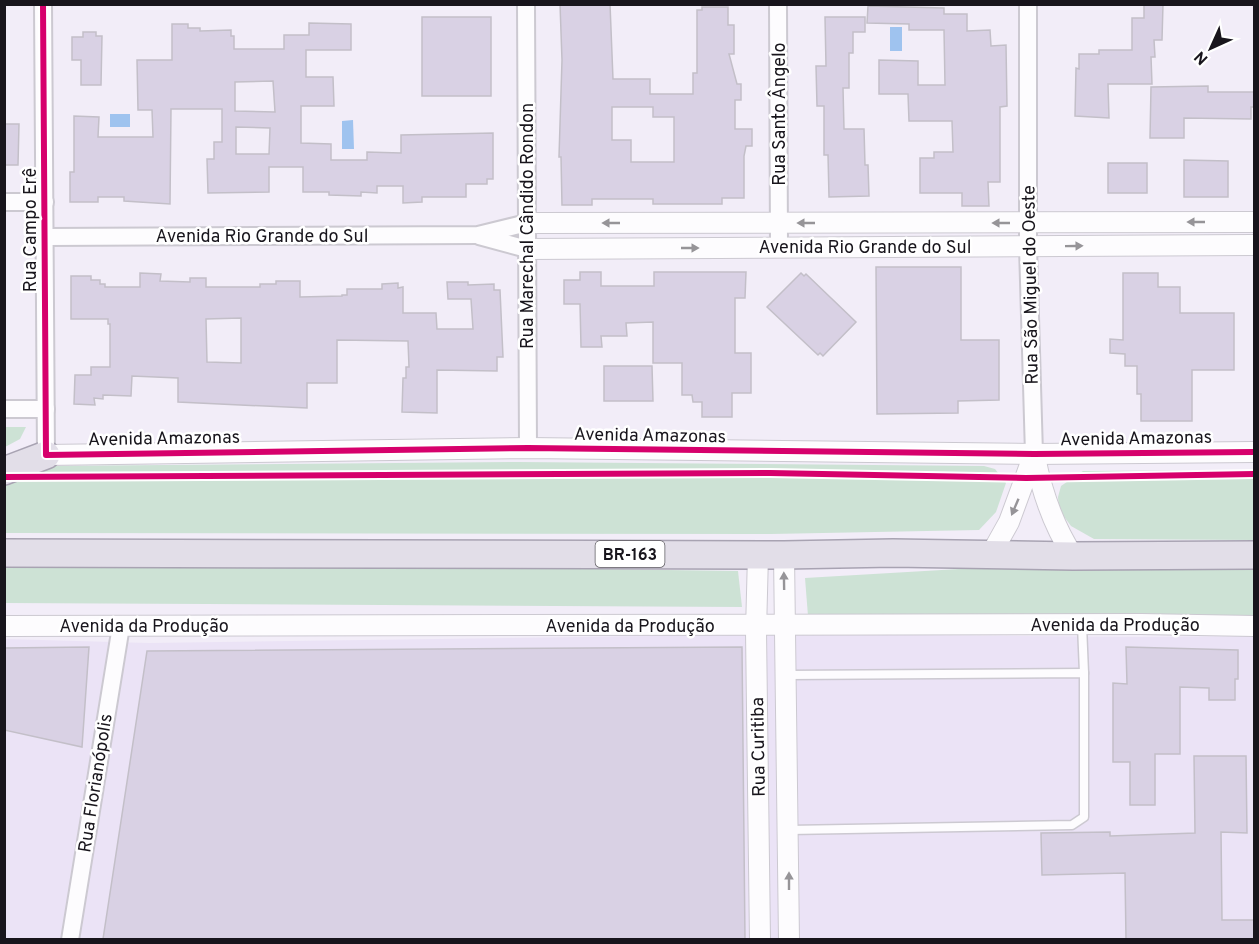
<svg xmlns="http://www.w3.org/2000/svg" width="1259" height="944" font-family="Overpass,sans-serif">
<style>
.built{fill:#ebe3f6}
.green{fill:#cde2d5}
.water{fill:#9fc3ef}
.building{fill:#d9d1e4;stroke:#c3bfc8;stroke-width:1.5;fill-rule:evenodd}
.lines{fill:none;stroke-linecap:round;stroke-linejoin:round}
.service-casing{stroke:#ccc9d1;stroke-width:11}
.minor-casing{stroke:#ccc9d1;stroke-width:20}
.tertiary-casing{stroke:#ccc9d1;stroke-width:22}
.trunk-casing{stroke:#a8a3b2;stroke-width:30}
.service{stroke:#fdfcfe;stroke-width:8}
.minor{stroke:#fdfcfe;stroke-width:16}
.tertiary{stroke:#fdfcfe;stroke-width:20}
.trunk{stroke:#e2dee8;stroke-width:27}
.cycleway-casing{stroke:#fff;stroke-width:10}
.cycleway{stroke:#d6006c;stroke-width:6}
.oneway{fill:#969498}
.labels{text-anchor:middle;stroke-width:5;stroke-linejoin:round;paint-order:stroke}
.shield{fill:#fff;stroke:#5d5b60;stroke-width:1.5}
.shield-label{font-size:16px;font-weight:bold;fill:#18151c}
.street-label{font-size:18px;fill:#18151c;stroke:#fff}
</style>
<rect width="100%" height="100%" fill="#f2edf8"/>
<path class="built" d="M797 634 1140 637 1254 636V939L5 940V639L149 643Z"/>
<g class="green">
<path d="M5 427H26L20 439 5 447Z"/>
<path d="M518 462 984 466 995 469 1006 483 996 512 979 530 771 534 5 533V481L43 466Z"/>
<path d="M1254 470V540L1094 539 1071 526 1059 510 1058 497 1061 486 1083 471Z"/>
<path d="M5 561 738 571 742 607 5 603Z"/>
<path d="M993 567H1254V619L808 616 805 578Z"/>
</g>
<g class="water">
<rect x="890" y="27" width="12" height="24"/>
<rect x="110" y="114" width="20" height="13"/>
<path d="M353 120 354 149H342V121Z"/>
</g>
<g class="building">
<path d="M560 4H610L613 79H650V94H693V73H697V10H702V7H728V25H734V54H729L737 84H741V100H735V129H752V146H746L744 156V198H722V204H653V199H592V205H562L561 157H559L562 60ZM612 107H653V117H674V162H631V140H612Z"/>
<path d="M1144 4H1163L1162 40H1154L1155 57H1151L1152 84H1108L1109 118 1075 116 1076 68 1079 69V54H1099V50H1132V18H1144Z"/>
<path d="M868 6 944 8V14H967V31L990 30 991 46 1006 45 1007 106 1000 107V182H988L989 206H962V193H920V158H934V152H953L952 121H909L908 94H879V60L918 61V85H945L944 30H909V24L867 23Z"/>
<rect x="422" y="17" width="69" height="79"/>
<path d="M825 17H865V32H853V53H849V88H843L844 129H864L865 165H868L869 196 829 197 828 155H824V106H817L816 66H826Z"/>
<path d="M309 23 351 24V50H306V77H333L334 106H301V143L331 144V160H367V152L401 153V135L493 133V179H487V184H466V197H422V202L403 203V186H377V193L361 192V196L329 195V192H303V167H269V192L208 193 207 159H214V142H222V109H171L170 204 124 201V197H98V202H70V172H74V116L99 117 98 137H153L152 110H138L137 60H172V24H188V28H200V31L231 30V36H234V49H284V35H309ZM273 81 275 112 235 111V82ZM236 127 270 128 269 154H236Z"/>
<path d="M83 32H96V36H102L101 85H81V60H72V37H83Z"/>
<path d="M1208 86V92H1254V107H1251V119L1184 118V138H1150L1151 87Z"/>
<path d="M4 124H19L18 165H4Z"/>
<path d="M1184 160 1228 161V197H1184Z"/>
<rect x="1108" y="163" width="39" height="30"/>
<path d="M876 267H961V340H999V400L958 401V413L877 414Z"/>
<path d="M580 272H601V286H654V272H746L745 298H735V353H751V393H732V417H702V402H693L692 395H682V363H653V322L626 323 627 336H601L602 347H581L580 304H564V280H580Z"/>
<path d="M140 273 161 274 160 281 190 282V278H206V287H260V284H276V281H300V297L342 296V295H347V289H382V284L398 283V288L403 287V313H436L437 329H473L471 299H448L447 282H468V285L494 284V290H500L503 357H497V371L437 370V413L402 412 403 378H406V367H409L408 341 337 340V383H307V408L178 402V378L132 376 131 396 103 395V399L94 398 95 405 74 404 75 375H91V367H110V324H108V319H71V276H91V280H100V284H105V287H140ZM241 318V363L207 362 206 319Z"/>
<path d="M801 273 804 276 806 274 856 322 823 356 820 353 818 355 767 307Z"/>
<path d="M1123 273H1158V287H1180V313H1234V370H1192V421H1141V394H1137V366H1125V354L1110 353V339L1123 340Z"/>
<path d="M604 366H652L653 401H604Z"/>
<path d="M89 647 82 747 4 730V648Z"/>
<path d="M742 647 745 939H103L147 651Z"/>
<path d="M1126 647 1238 650V679H1235V700H1209V688L1180 687V754H1155V805H1130V762H1113V683L1127 684Z"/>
<path d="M1194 756H1246L1247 833 1221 832 1222 920H1254V939H1126L1125 873 1042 875 1041 833 1110 832V836L1195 833Z"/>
</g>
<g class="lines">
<defs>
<g id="service">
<path d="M1082 625 1084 673"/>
<path d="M786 675 1084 673V817L1072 825 789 830"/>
</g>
<g id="minor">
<path d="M43 4 46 455"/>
<path d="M526 4 528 448"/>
<path d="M778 4 779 247"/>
<path d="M1028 4V247L1034 454"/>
<path d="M4 202H45"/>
<path d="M479 236 527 249"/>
<path d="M46 237 478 235 527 223"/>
<path d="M4 409H46"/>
<path d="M70 940 121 626"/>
</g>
<g id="tertiary">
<path d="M527 223 1254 222"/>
<path d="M527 249 1254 245"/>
<path d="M46 455 528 448 1034 454 1254 452"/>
<path d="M1035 457C1042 493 1053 525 1073 556"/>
<path d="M758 555 756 631 760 940"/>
<path d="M784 555 789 940"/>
<path d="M990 556 1009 522 1034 454"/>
<path d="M4 626 1141 624 1254 626"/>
</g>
<g id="trunk">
<path d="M4 471 46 455"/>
<path d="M4 553 784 555 893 553 1073 556 1254 555"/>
</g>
</defs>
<use href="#service" class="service-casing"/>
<use href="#minor" class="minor-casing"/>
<use href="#tertiary" class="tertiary-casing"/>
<use href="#trunk" class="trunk-casing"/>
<use href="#service" class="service"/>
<use href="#minor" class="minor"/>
<use href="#tertiary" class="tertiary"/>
<use href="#trunk" class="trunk"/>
<defs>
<g id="cycleway">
<path d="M43 4 46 455 528 448 1034 454 1254 452"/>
<path d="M4 477 770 473 1026 478 1254 474"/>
</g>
</defs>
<use href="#cycleway" class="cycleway-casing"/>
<use href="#cycleway" class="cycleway"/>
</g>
<defs><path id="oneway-solid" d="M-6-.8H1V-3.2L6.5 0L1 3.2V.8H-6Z" transform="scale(1.5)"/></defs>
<g class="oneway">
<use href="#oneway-solid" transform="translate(1196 222) rotate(180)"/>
<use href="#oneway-solid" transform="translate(611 223) rotate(180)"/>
<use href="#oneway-solid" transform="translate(806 223) rotate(180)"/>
<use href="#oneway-solid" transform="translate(1001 223) rotate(180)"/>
<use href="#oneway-solid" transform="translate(1074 246) rotate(-1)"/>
<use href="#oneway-solid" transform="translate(690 248)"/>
<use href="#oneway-solid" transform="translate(1015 507) rotate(113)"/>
<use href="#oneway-solid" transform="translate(784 581) rotate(-91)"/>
<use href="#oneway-solid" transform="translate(789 881) rotate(-90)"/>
</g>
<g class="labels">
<rect class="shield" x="595.5" y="541" width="69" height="26" rx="4.5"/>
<g class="shield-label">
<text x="630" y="560">BR-163</text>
</g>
<g class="street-label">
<text transform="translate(779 114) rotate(-90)" y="6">Rua Santo Ângelo</text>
<text transform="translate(527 226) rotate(-90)" y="6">Rua Marechal Cândido Rondon</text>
<text transform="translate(30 230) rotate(-90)" y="6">Rua Campo Erê</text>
<text x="262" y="242">Avenida Rio Grande do Sul</text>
<text x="865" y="253">Avenida Rio Grande do Sul</text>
<text transform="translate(1030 285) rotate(-91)" y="6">Rua São Miguel do Oeste</text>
<text transform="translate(650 435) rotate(1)" y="6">Avenida Amazonas</text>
<text transform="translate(164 438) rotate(-1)" y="6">Avenida Amazonas</text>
<text transform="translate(1136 438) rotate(-1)" y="6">Avenida Amazonas</text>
<text x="1115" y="631">Avenida da Produção</text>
<text x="144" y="632">Avenida da Produção</text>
<text x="630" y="632">Avenida da Produção</text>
<text transform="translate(758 747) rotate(-91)" y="6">Rua Curitiba</text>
<text transform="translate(95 783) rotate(-81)" y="6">Rua Florianópolis</text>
</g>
</g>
<rect width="1259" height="944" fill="none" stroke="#18151c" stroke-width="12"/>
<g transform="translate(1211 48) rotate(225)" stroke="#ffffff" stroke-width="4.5" paint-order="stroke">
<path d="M0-4.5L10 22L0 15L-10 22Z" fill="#18151c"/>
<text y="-9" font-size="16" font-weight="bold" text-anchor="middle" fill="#18151c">N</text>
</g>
</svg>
